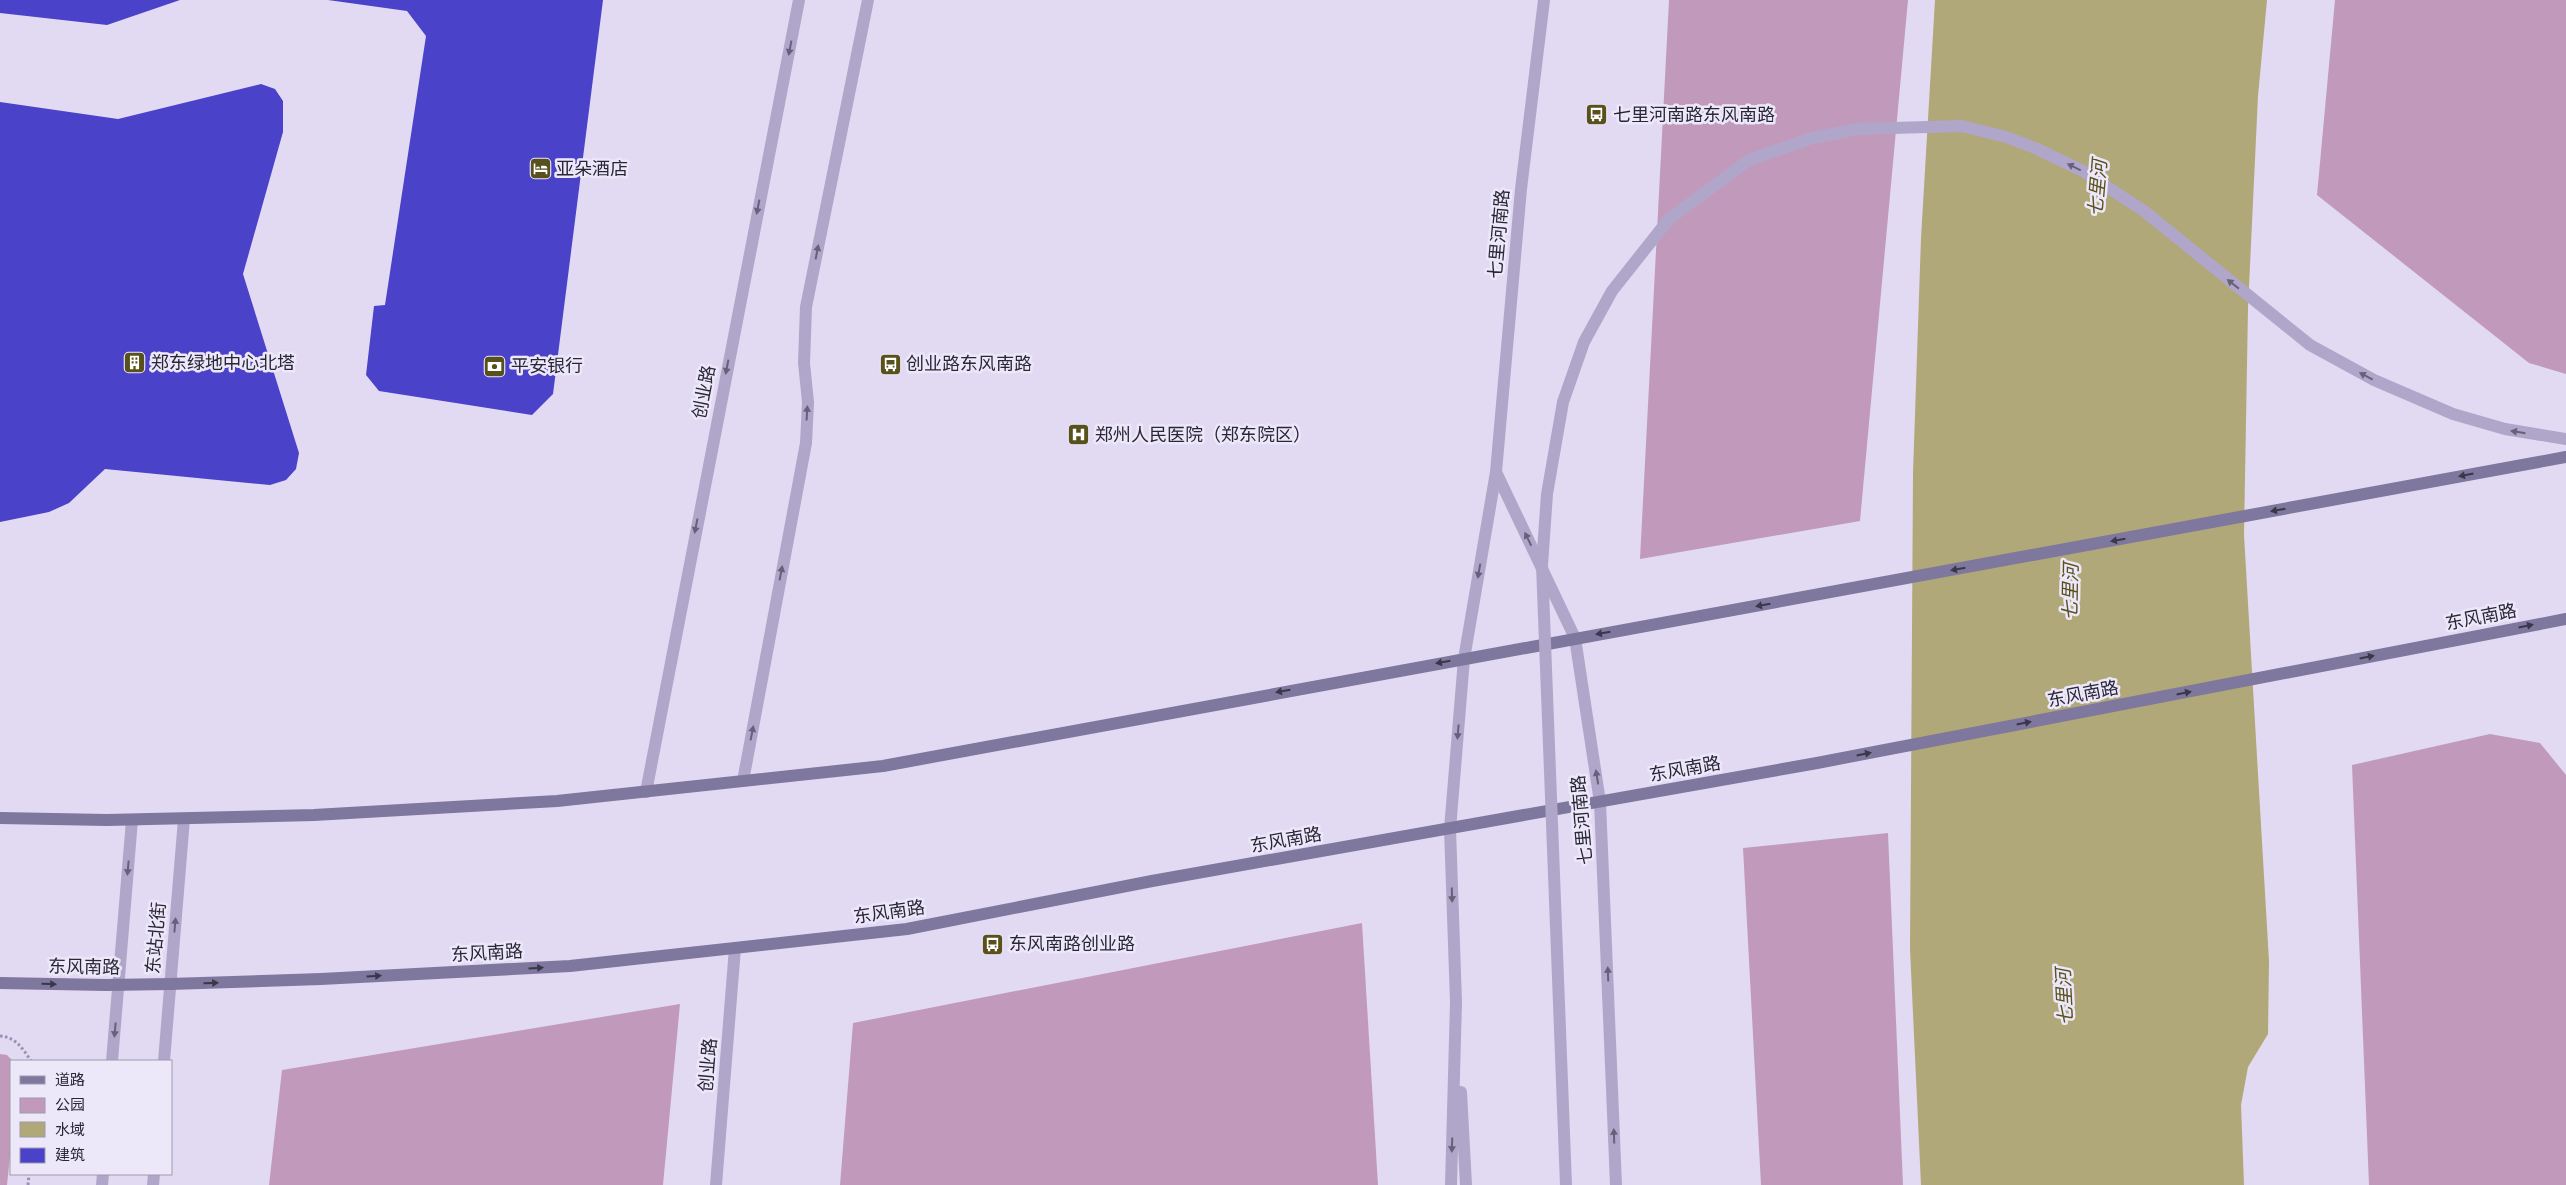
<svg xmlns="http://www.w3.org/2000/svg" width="2566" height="1185" font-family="Barlow,'Noto Sans SC',sans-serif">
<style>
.green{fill:#c19abb}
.water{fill:#b0a879}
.building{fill:#4a42c8}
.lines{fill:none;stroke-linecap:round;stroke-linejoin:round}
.path{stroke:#9990b6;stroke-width:3;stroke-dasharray:2.5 2.5;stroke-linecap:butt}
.minor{stroke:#b0a6ca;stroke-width:12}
.tertiary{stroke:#b0a6ca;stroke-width:12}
.secondary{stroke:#7e779e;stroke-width:12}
.tertiary-bridge{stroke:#b0a6ca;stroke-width:12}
.oneway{fill:#666079}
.oneway2{fill:#3a374b}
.labels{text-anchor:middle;stroke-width:5;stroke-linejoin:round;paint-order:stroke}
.poi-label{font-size:18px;fill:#292736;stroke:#ede7fa;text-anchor:start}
.street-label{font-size:18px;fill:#292736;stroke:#ede7fa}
.water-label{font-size:19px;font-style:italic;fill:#58511c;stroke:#ede7fa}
</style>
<rect width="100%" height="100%" fill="#e2daf2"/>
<g class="green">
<path d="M1669 0H1908L1860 521 1640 559Z"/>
<path d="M2335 0H2566V374L2529 363 2317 195Z"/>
<path d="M2490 734 2540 743 2566 775V1185H2369L2352 765Z"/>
<path d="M1888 833 1903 1185H1761L1743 848Z"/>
<path d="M1362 923 1378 1185H840L853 1023Z"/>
<path d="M680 1004 663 1185H269L282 1070Z"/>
<path d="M0 1054 7 1055 13 1061H11V1146L7 1185H0Z"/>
</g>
<path class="water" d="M1935 0H2267L2258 96 2248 308 2244 535 2269 961 2268 1034 2248 1067 2241 1105 2244 1185H1921L1910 949 1913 473 1921 238Z"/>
<g class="building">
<path d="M0 0H180L107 25 0 13Z"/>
<path d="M328 0H603L553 394 532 415 379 391 366 375 374 306 385 305 426 36 407 11Z"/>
<path d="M261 84 275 89 283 101V132L243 274 299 453 296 469 286 480 270 485 105 469 69 503 49 512 0 522V102L118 119Z"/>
</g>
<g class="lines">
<g class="path">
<path d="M0 1036C16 1037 23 1049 31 1061"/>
<path d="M28 1185 29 1174"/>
</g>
<path class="minor" d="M716 1185 735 948"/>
<g class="tertiary">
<path d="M1496 472 1575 638 1600 802 1616 1185"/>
<path d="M743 781 806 443 808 402 804 363 806 307 868 0"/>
<path d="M646 792 799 0"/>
<path d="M112 1061 132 820"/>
<path d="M164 1061 184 819"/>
<path d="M1461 1092 1466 1185"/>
<path d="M102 1185 103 1174"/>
<path d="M153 1185 154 1174"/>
<path d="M1451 1185 1456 1002 1450 829 1464 659 1496 472 1521 189 1544 0"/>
</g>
<g class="secondary">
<path d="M0 818 107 820 314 815 557 801 883 766 2566 457"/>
<path d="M0 983 106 985 170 984 321 979 570 966 907 929 1152 881 1817 763 2566 619"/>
</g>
<path class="tertiary-bridge" d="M1566 1185 1542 565 1547 494 1563 402 1584 342 1612 291 1669 219 1749 160 1812 138 1858 129 1962 126 2006 137 2035 148 2083 171 2144 211 2310 345 2374 380 2453 414 2505 429 2566 439"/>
</g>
<defs><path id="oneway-solid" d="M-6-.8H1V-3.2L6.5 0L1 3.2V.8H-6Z" transform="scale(1.25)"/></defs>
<g class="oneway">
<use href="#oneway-solid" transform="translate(790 48) rotate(101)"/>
<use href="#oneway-solid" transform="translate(2074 167) rotate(-154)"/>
<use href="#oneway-solid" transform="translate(758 207) rotate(101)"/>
<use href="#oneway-solid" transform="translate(817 252) rotate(-79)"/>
<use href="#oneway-solid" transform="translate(2233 284) rotate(-142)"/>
<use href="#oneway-solid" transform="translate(727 367) rotate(101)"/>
<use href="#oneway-solid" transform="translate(2366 376) rotate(-152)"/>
<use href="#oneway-solid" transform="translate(807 413) rotate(-87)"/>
<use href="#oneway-solid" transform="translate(2518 432) rotate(-171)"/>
<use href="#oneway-solid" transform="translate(696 526) rotate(101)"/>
<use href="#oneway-solid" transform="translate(1528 539) rotate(-116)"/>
<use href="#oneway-solid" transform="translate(1479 571) rotate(100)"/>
<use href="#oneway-solid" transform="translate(781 573) rotate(-79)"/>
<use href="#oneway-solid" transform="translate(1458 732) rotate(95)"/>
<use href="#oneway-solid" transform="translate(752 733) rotate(-79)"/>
<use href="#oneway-solid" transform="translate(1597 777) rotate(-99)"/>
<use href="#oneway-solid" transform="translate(128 868) rotate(95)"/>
<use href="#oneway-solid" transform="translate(1452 895) rotate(88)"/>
<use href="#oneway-solid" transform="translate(175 925) rotate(-85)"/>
<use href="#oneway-solid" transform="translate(1608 974) rotate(-92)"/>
<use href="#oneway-solid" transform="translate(115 1030) rotate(95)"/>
<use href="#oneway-solid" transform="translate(1614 1136) rotate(-92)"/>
<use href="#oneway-solid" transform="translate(1452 1145) rotate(92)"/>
</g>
<g class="oneway2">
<use href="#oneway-solid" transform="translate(2466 475) rotate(169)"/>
<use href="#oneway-solid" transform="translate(2278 510) rotate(170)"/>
<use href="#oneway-solid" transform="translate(2118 540) rotate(170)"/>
<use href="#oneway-solid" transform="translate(1958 569) rotate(170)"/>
<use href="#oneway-solid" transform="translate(1763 605) rotate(170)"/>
<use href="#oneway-solid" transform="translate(2526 626) rotate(-11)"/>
<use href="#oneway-solid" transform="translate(1603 633) rotate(170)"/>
<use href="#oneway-solid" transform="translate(2367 657) rotate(-11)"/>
<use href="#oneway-solid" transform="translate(1443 662) rotate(170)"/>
<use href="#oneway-solid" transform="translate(1283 691) rotate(170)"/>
<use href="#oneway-solid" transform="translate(2184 693) rotate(-11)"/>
<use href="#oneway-solid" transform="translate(2024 723) rotate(-11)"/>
<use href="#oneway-solid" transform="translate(1864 754) rotate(-11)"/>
<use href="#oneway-solid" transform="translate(536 968) rotate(-3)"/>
<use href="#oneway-solid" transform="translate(374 976) rotate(-3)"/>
<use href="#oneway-solid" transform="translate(211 983) rotate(-2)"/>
<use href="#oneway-solid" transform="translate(49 984) rotate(1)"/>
</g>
<defs>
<symbol id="bus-square" viewBox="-11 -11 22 22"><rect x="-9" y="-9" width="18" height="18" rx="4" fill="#58511c" stroke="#ede7fa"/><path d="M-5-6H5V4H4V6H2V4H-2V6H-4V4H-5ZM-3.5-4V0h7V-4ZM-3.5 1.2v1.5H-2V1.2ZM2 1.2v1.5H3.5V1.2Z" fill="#fff"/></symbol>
<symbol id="hotel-square" viewBox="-11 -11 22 22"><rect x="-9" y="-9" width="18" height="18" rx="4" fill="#58511c" stroke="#ede7fa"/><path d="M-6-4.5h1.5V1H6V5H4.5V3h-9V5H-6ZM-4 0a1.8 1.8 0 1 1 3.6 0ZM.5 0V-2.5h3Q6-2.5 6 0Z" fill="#fff"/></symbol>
<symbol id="building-square" viewBox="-11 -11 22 22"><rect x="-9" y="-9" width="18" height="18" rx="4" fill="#58511c" stroke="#ede7fa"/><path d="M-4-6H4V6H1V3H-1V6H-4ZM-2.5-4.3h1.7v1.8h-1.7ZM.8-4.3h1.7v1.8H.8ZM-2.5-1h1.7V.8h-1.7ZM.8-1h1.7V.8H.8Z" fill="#fff"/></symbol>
<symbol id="bank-square" viewBox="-11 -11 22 22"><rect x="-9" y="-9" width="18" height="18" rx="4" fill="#58511c" stroke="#ede7fa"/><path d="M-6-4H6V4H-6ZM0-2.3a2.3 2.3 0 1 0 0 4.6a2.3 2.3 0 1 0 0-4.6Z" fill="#fff"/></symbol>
<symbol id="hospital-square" viewBox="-11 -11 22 22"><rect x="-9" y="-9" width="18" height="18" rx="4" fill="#58511c" stroke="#ede7fa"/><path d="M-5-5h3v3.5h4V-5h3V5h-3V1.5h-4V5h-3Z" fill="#fff"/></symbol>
</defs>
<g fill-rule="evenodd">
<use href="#bus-square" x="1584" y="102" width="25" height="25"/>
<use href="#hotel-square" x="528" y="156" width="25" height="25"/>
<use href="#building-square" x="122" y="350" width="25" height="25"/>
<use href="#bus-square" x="878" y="352" width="25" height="25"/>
<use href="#bank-square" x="482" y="354" width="25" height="25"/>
<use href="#hospital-square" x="1066" y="422" width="25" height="25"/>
<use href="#bus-square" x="980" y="932" width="25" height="25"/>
</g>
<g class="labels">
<g class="poi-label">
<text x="1613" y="121">七里河南路东风南路</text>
<text x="556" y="175">亚朵酒店</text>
<text x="151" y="369">郑东绿地中心北塔</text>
<text x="906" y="370">创业路东风南路</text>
<text x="511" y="372">平安银行</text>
<text x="1095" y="441">郑州人民医院（郑东院区）</text>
<text x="1009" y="950">东风南路创业路</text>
</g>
<g class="street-label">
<text transform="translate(1499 234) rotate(-85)" y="6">七里河南路</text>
<text transform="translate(704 392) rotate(-79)" y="6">创业路</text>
<text transform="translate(2481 617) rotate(-11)" y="6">东风南路</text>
<text transform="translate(2083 694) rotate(-11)" y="6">东风南路</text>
<text transform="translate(1685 769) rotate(-10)" y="6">东风南路</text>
<text transform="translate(1582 820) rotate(-95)" y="6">七里河南路</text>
<text transform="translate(1286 840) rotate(-10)" y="6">东风南路</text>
<text transform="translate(889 912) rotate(-8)" y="6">东风南路</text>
<text transform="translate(156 938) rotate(-85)" y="6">东站北街</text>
<text transform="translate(487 953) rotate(-3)" y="6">东风南路</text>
<text transform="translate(84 967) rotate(1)" y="6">东风南路</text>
<text transform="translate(708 1065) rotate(-85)" y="6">创业路</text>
</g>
<g class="water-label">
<text transform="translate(2097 188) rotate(-85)" y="7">七里河</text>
<text transform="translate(2070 592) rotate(-89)" y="7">七里河</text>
<text transform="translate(2064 997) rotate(-93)" y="7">七里河</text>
</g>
</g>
<rect x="10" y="1060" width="162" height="115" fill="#ede7fa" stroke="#9f9aac"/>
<rect x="20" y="1076" width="25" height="8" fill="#7e779e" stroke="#9f9aac"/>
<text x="55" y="1085" font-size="15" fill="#292736">道路</text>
<rect x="20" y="1098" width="25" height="15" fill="#c19abb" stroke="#9f9aac"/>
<text x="55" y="1110" font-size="15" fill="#292736">公园</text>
<rect x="20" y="1122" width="25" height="15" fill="#b0a879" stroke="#9f9aac"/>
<text x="55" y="1135" font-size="15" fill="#292736">水域</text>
<rect x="20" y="1148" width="25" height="15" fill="#4a42c8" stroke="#9f9aac"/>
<text x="55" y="1160" font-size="15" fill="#292736">建筑</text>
</svg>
